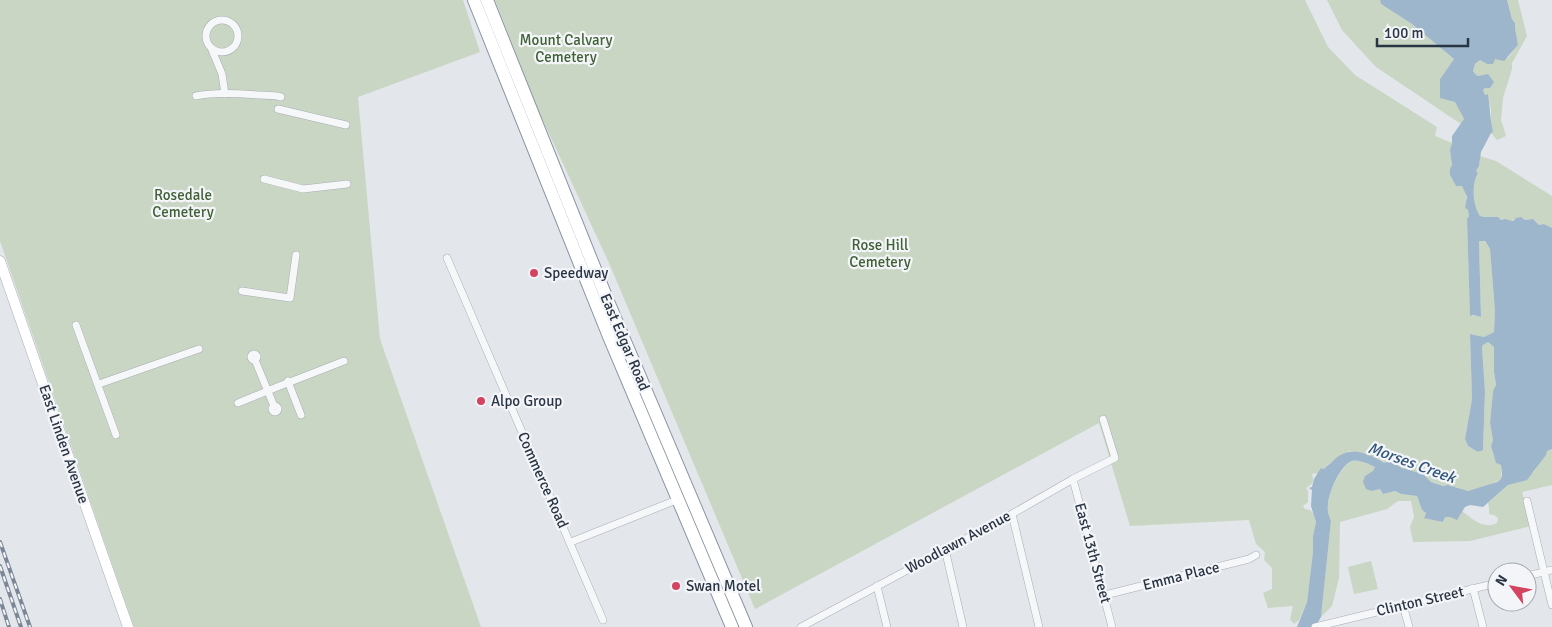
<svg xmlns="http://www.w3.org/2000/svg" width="1552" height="627" font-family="Signika,sans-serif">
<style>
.green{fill:#c9d6c3}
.water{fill:#9db6cc}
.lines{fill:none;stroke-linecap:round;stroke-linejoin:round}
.street-casing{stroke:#a8adb6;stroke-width:8}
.secondary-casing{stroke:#a8adb6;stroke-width:11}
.highway-casing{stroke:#8995a3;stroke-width:14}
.street{stroke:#f6f7f9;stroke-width:7}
.secondary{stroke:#fff;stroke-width:10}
.highway{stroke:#fff;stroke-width:12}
.rail-casing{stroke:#7b8796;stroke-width:4}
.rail{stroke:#f3f5f8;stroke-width:2;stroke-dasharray:5.5;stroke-linecap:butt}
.poi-dot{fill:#d44461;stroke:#f3f5f8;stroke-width:2}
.labels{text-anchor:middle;stroke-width:4.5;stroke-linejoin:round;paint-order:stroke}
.park-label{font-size:15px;fill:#406136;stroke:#f3f5f8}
.poi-label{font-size:15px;fill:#2a3544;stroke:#f3f5f8;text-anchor:start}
.street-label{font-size:15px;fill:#2a3544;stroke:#f3f5f8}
.water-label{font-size:16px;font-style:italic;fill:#32567a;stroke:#f3f5f8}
</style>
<rect width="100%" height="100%" fill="#e3e6eb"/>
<g class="green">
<path d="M0 0H463L480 52 358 97 380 339 481 627H134L0 241Z"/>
<path d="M495 0H1305L1328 47 1355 75 1437 127 1435 136 1452 143 1450 150 1452 165 1450 175 1456 186H1462C1466 193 1468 200 1465 208L1468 210 1469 216 1467 219 1470 315 1481 317 1479 241H1484L1490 249 1495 311 1494 332 1484 337 1470 334 1472 399 1465 439 1468 446 1478 452 1483 450 1485 392 1482 347 1483 345 1488 342 1494 347V372L1496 386 1493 391 1490 423 1493 440 1491 446 1496 463 1501 465V479L1487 486 1468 491 1448 485 1443 486 1431 482 1423 474 1402 468 1390 461 1384 463 1363 453 1349 451 1327 465 1324 469 1321 468 1318 474 1314 473 1312 475C1315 482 1312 484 1306 488L1308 491V502L1303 506 1305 509 1310 510 1313 513 1316 522 1313 536V552L1307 602 1299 620 1294 624 1290 619 1293 606 1268 608 1263 593 1272 589V568L1264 560 1265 552 1256 544 1249 520 1130 526 1099 423 755 609 609 263 540 114Z"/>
<path d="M1327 0H1380L1381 4 1412 24 1454 59 1440 79 1455 102 1464 119 1461 124 1376 67 1342 30Z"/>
<path d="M1507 0H1518L1527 36 1512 63V69L1503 98 1501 120 1506 136 1497 140 1491 133V110L1488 94 1485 95 1483 90 1485 88 1479 76 1476 75 1473 71 1475 64 1480 60 1487 64 1495 59 1508 58 1518 45 1515 28V23L1512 19Z"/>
<path d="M1480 156 1496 161 1552 196V228L1544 224 1539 225 1533 219 1525 220 1521 217 1510 221 1480 216C1473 206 1471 184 1478 173L1476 171 1479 166Z"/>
<path d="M1552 445V485L1522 492 1531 526 1470 541 1413 542 1410 527 1414 517 1411 501H1398L1387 509 1340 522 1339 578 1332 606 1321 617 1331 521C1329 516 1327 511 1328 505 1328 494 1341 465 1352 461 1358 459 1370 464 1375 467L1373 471 1372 491 1380 489 1383 494 1395 491 1401 494 1417 496 1422 510 1426 513 1424 517 1443 522 1445 517 1459 515 1462 511C1473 519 1483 530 1497 523L1498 518 1494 515 1489 514V508L1488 503 1508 485 1514 483 1534 472 1547 451 1552 449Z"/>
<path d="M1371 561 1378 589 1354 594 1348 567Z"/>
</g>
<path class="water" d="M1380 0H1507L1512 19 1515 23V28L1518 45 1504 61 1495 59 1493 64H1487L1480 60 1475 64 1473 71 1476 75 1479 76 1488 74 1494 82 1490 88H1485L1483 90 1485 95 1488 94C1490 107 1490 119 1493 132L1491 133 1481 152 1479 166 1476 171 1478 173C1471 184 1473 206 1480 216L1485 217H1498L1501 220 1505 219 1513 221 1516 218 1521 217 1525 220 1533 219 1539 225 1544 224 1552 228V449L1547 451 1546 455 1527 480 1508 485 1483 507 1470 505 1465 507 1457 520 1450 517H1445L1443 522 1424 518 1426 513 1422 510 1417 496 1401 494 1395 491 1383 494 1380 489 1372 491 1366 489 1363 482 1365 476 1373 471 1375 467C1369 464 1358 459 1352 461 1340 465 1328 494 1328 505 1327 511 1329 516 1331 521L1321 617 1315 627H1297L1307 602 1313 552V536L1316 522 1311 506 1312 490 1309 488 1312 487 1314 479 1321 468 1324 469C1327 465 1330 464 1333 461 1349 445 1366 452 1384 463L1390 461 1402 468 1423 474 1431 482 1443 486 1448 485 1468 491 1497 482 1501 479 1502 475 1501 465 1496 463 1491 446 1493 440 1490 423 1493 391 1496 385 1494 372V347L1488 342 1483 345 1482 347 1485 392 1483 450 1478 452 1468 446 1465 439 1472 399 1470 334 1484 337 1494 332 1495 311 1490 249 1485 241H1479L1481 317 1473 315 1470 316 1467 219 1469 216 1468 210 1465 208 1467 197 1462 186H1456L1450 175V169L1452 165 1450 150 1452 143V136L1464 119 1455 102 1440 98V79L1454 59 1412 24 1381 4Z"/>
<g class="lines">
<defs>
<g id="street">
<circle cx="222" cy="36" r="16"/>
<path d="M212 50 222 74 225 94"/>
<path d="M196 96C219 91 253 95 277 96L281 97"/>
<path d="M278 109 346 125"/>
<path d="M264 179 303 189 347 184"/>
<path d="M447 258 603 620"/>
<path d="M242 291 290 298 296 255"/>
<path d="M76 325 116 435"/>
<circle cx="254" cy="357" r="3"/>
<path d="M255 360 274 406"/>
<path d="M288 381 287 383 289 384 301 415"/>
<path d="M290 382 344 361"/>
<path d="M99 384 199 349"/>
<path d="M238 403 287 383"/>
<circle cx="275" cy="409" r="3"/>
<path d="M1073 479 1112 627"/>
<path d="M1527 501 1552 605"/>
<path d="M1012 514 1039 627"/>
<path d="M571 542 679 499"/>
<path d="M945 549 963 627"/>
<path d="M1527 576 1552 570"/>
<path d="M877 586 887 627"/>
<path d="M1473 588 1483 627"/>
<path d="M1105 595 1249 559 1256 555"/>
<path d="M1403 605 1409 627"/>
<path d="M801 627 1012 514 1073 479 1115 458 1103 419"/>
<path d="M1315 627 1497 583"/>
</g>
<path id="secondary" d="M0 261 128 627"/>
<g id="highway">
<path d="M474 0 610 339 732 627"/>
<path d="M487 0 607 299 746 627"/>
</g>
</defs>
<use href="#street" class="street-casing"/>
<use href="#secondary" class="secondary-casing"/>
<use href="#highway" class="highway-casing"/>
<use href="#street" class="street"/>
<use href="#secondary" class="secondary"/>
<use href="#highway" class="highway"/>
<defs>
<g id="rail">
<path d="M0 542 30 627"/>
<path d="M0 566 21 627"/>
<path d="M0 599 9 627"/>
</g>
</defs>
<use href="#rail" class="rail-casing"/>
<use href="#rail" class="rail"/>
</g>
<g class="poi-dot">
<circle cx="534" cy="273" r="5"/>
<circle cx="481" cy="401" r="5"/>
<circle cx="676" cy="586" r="5"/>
</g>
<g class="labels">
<g class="park-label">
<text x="566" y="45">Mount Calvary<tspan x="566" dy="17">Cemetery</tspan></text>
<text x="183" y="200">Rosedale<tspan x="183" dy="17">Cemetery</tspan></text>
<text x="880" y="250">Rose Hill<tspan x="880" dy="17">Cemetery</tspan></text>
</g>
<g class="poi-label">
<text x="544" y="278">Speedway</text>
<text x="491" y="406">Alpo Group</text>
<text x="686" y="591">Swan Motel</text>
</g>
<g class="street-label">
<text transform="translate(625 342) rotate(67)" y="5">East Edgar Road</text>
<text transform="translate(64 444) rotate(71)" y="5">East Linden Avenue</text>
<text transform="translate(543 480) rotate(66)" y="5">Commerce Road</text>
<text transform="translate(958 542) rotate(-28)" y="5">Woodlawn Avenue</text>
<text transform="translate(1093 553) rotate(75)" y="5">East 13th Street</text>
<text transform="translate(1181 576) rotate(-14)" y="5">Emma Place</text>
<text transform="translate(1420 601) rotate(-13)" y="5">Clinton Street</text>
</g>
<g class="water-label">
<text transform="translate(1412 462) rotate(20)" y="6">Morses Creek</text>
</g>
</g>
<g transform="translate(1512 587) rotate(302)"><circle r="24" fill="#f3f5f8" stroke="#a3a8b0"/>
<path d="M0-4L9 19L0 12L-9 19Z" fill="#d44461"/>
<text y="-8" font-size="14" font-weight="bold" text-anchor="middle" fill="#2a3544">N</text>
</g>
<path d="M1377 38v8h91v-8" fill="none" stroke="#2a3544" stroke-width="2.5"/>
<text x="1384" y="38" font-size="15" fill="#2a3544" stroke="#f3f5f8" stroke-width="4" paint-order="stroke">100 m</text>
</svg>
